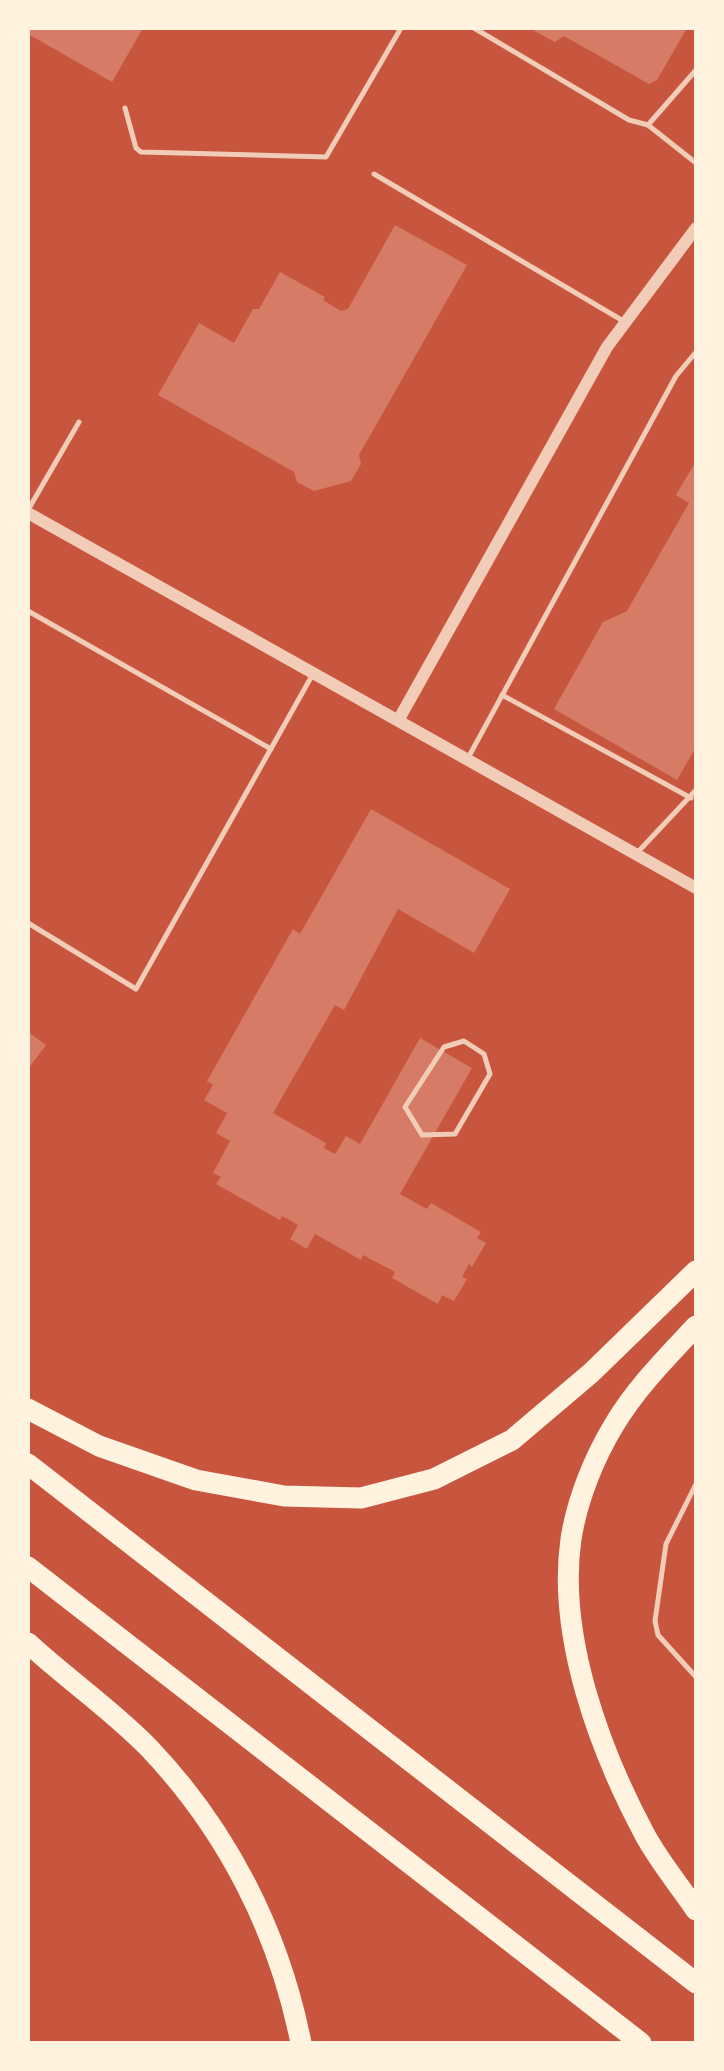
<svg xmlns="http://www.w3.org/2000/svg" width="724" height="2071" font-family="'Libre Baskerville',serif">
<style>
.building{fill:#d67c66}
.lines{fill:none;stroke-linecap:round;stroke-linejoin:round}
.service{stroke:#f1ccb7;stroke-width:5}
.tertiary{stroke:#f1ccb7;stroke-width:12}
.motorway{stroke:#fff3e0;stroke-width:21}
</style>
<rect width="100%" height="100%" fill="#c8553d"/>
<g class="building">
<path d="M28 28H143L112 82 28 34Z"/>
<path d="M529 28H687L657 80 649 84 564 36 555 42Z"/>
<path d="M395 225 467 265 359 455 361 464 351 481 314 491 297 482 294 472 158 395 199 323 234 343 253 309H259L280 272 325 297 323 300 341 311 348 309Z"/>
<path d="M696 461V747L677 780 554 709 603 622 627 611 689 503 676 495Z"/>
<path d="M371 809 510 889 474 953 398 909 344 1010 335 1005 273 1113 326 1143 324 1148 335 1154 346 1136 360 1144 420 1038 472 1068 400 1194 427 1209 431 1203 481 1232 477 1238 486 1243 472 1267 469 1264 462 1277 467 1279 454 1301 442 1295 438 1304 392 1278 395 1272 363 1255 361 1260 315 1234 307 1249 290 1239 298 1225 282 1216 280 1220 216 1184 221 1177 213 1173 230 1141 216 1133 227 1113 204 1100 213 1085 207 1081 293 929 300 934Z"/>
<path d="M28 1032 46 1045 28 1069Z"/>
</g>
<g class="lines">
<g class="service">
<path d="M474 28 629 120 648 125 696 70"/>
<path d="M125 108 136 148 141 152 326 157 401 28"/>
<path d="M648 125 696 163"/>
<path d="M374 174 625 322"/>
<path d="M28 510 79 422"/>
<path d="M28 611 271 749"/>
<path d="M502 695 691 798"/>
<path d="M468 758 676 376 696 352"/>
<path d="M636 854 696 790"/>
<path d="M28 923 136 989 314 672"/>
<path d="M464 1041 484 1054 490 1074 455 1134 422 1135 405 1107 444 1047Z"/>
<path d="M696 1484 666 1544 655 1621 658 1635 696 1677"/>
</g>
<g class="tertiary">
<path d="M28 513 696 888"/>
<path d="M399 719 607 347 696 228"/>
</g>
<g class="motorway">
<path d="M696 1326C667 1357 636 1388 614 1425 594 1458 577 1500 571 1539 557 1636 600 1751 645 1835 659 1861 679 1885 696 1910"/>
<path d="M28 1409 99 1446 196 1480 284 1496 361 1498 434 1479 512 1440 591 1373 696 1271"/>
<path d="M28 1464 696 1983"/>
<path d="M28 1567 641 2043"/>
<path d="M28 1643C67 1679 112 1710 149 1748 227 1830 279 1932 301 2043"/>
</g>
</g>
<rect width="724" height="2071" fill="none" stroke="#fff3e0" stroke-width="60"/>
</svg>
